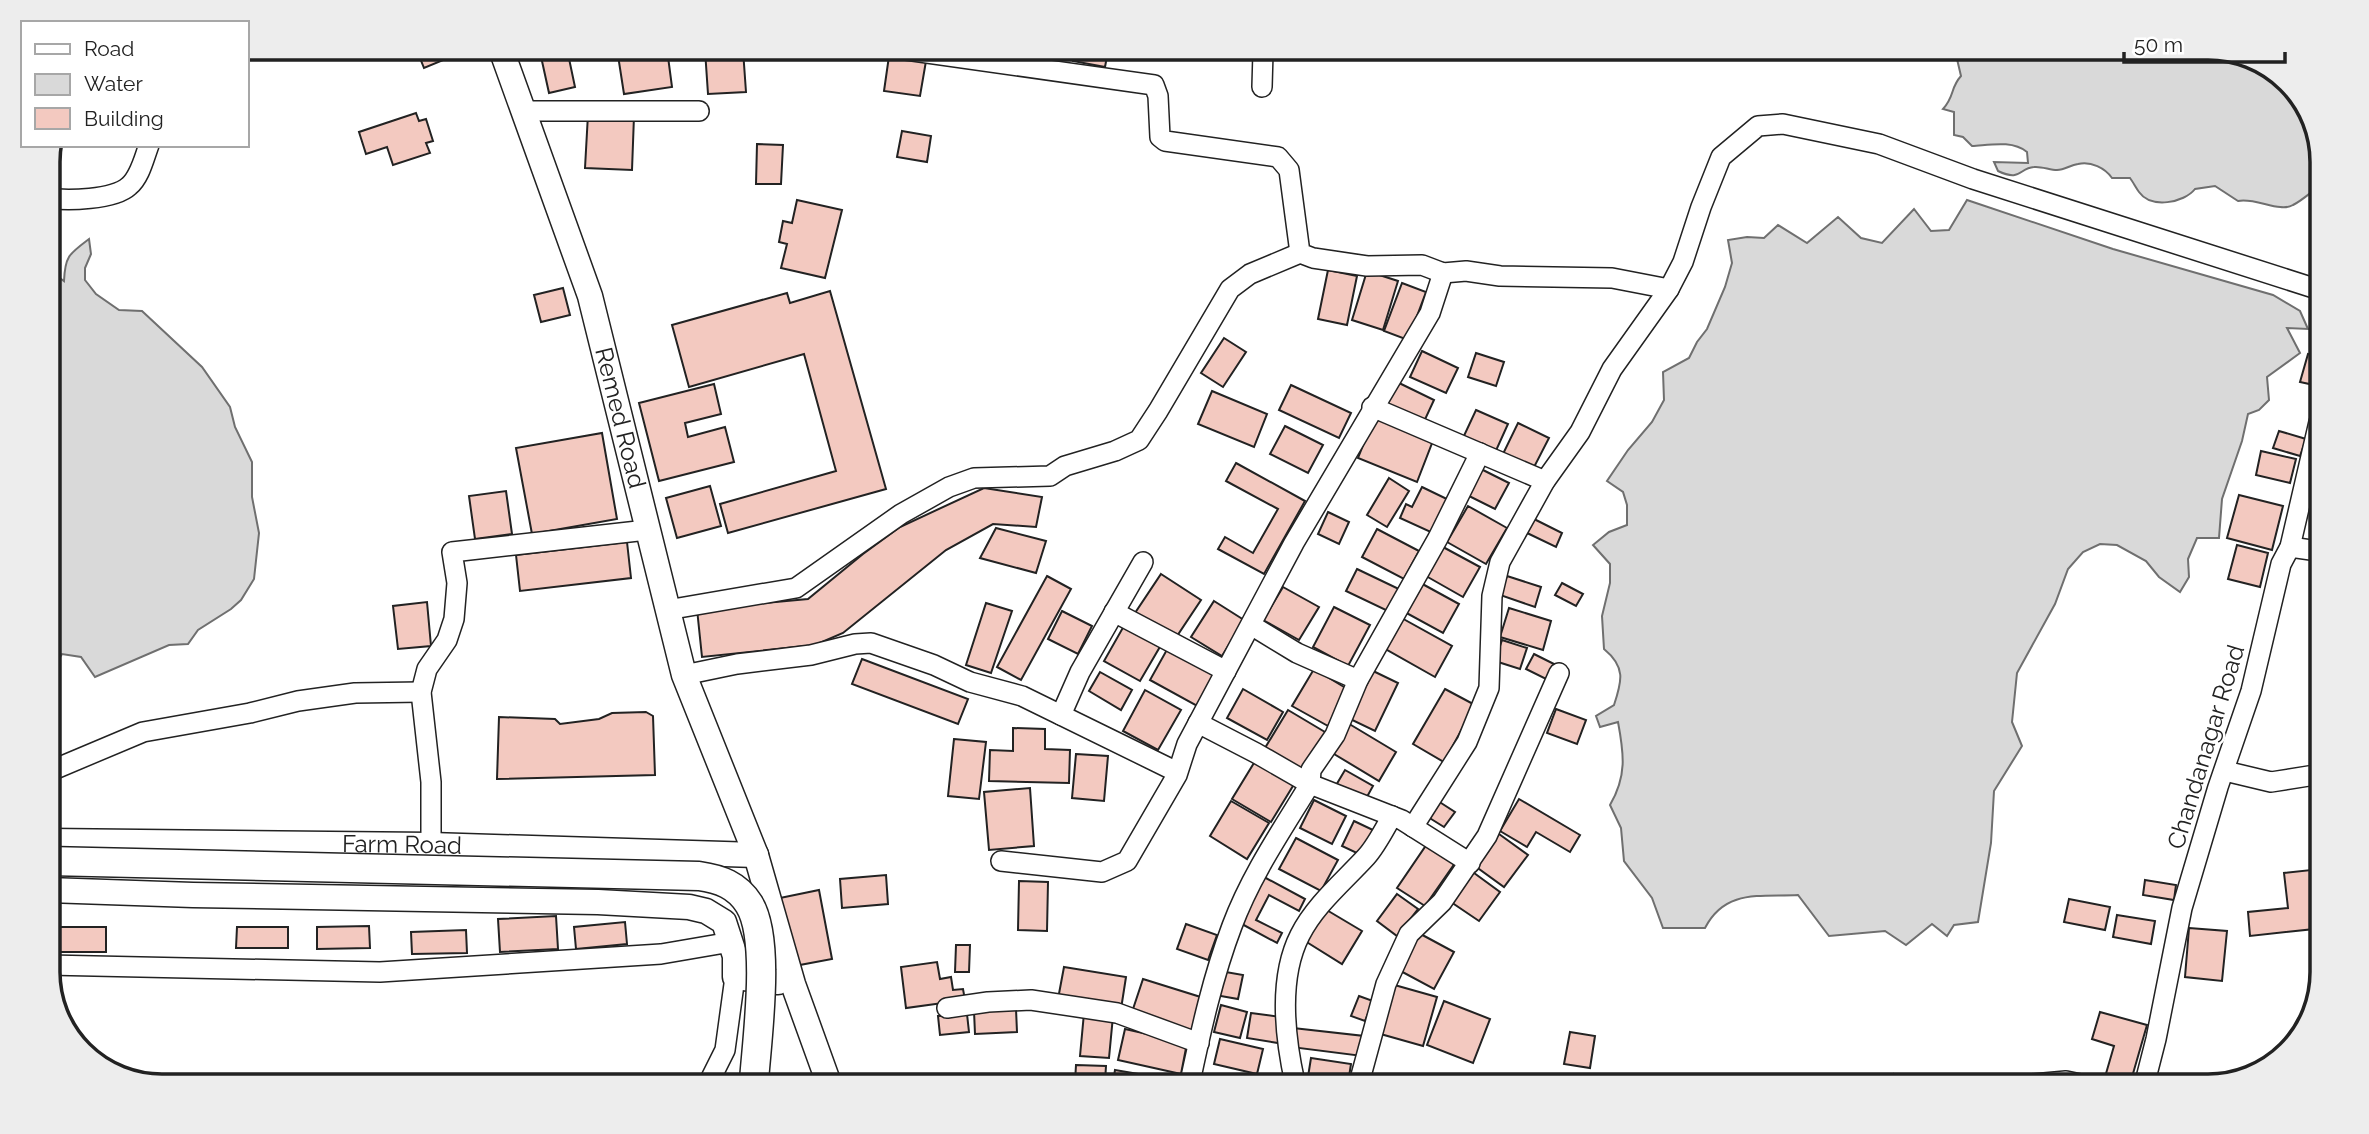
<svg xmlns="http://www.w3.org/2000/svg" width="2369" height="1134" font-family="Raleway,sans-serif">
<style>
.water{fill:#d9d9d9;stroke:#6f6f6f;stroke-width:2}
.building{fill:#f3c9c0;stroke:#222;stroke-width:2}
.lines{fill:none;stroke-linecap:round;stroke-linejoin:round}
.minor-casing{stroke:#222;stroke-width:22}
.tertiary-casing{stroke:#222;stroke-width:27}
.minor{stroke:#fff;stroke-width:19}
.tertiary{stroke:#fff;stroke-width:24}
.secondary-bridge-casing{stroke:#222;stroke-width:31;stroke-linecap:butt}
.secondary-bridge{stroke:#fff;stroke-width:28}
.labels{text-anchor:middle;stroke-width:5;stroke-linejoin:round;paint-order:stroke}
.street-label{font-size:24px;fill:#222;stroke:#fff}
.rim{fill:none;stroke:#222;stroke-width:3.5}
</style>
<rect width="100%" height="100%" fill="#fff"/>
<g class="water">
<path d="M1958 55 2252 56 2302 97 2322 154 2321 185C2312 191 2303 200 2293 205 2280 213 2255 197 2238 201L2215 186 2195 189C2184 203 2151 209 2139 192 2136 188 2133 182 2130 178H2112C2105 168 2091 161 2078 164 2070 165 2065 170 2057 170 2050 170 2041 166 2034 167 2019 168 2021 182 1998 171L1994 162 2028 163 2027 152C2012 140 1990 145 1972 146L1963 137 1954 135V112L1943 109C1955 96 1950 88 1961 76L1957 59Z"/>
<path d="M1967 200 2113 249 2273 295 2300 311 2308 329 2287 328 2300 353 2267 377 2269 400 2259 410 2248 414 2242 441 2222 499 2219 538H2197L2188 559 2189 577 2180 592 2159 577 2146 561 2117 545 2100 544 2083 552 2068 569 2055 604 2017 673 2012 722 2022 746 1994 791 1991 843 1978 922 1954 925 1947 936 1932 924 1906 945 1885 931 1829 936 1798 895C1760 897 1725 889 1705 928H1663L1652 898 1624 861 1621 828 1610 805C1627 776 1624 754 1618 722L1600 727 1596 716 1614 705C1622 681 1626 667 1604 649L1602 616 1610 583V564L1593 545 1609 532 1627 525V505L1623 492 1607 481 1628 450 1652 422 1664 400 1663 372 1689 358 1697 342 1707 329 1725 287 1732 263 1728 240 1747 237 1764 238 1778 225 1807 243 1838 217 1861 238 1882 243 1914 209 1931 231 1949 230Z"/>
<path d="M89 239 91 254 85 268V280L96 294 119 310 142 311 202 367 230 407 235 427 252 462V497L259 533 254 579 241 600 231 609 198 630 188 644 169 645 95 677 81 657 62 654 48 677 47 269 64 281C65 256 69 254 89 239Z"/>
</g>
<g class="building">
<path d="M416 48H450L453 56 424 68Z"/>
<path d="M554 49H567L575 87 549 93 540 52Z"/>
<path d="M617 49H667L672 87 624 94Z"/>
<path d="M705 50H743L746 92 708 94Z"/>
<path d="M1075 51H1108L1105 67 1073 61Z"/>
<path d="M889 56 926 61 920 96 884 91Z"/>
<path d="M416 113 419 121 426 119 433 141 426 143 430 153 393 165 387 147 366 154 359 132Z"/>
<path d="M588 114 634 116 632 170 585 168Z"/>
<path d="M902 131 931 136 927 162 897 157Z"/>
<path d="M757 144 783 145 781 184H756Z"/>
<path d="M797 200 842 210 825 278 781 268 787 244 779 242 783 221 792 223Z"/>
<path d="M1328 270 1357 276 1347 325 1318 319Z"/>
<path d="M1367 271 1398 281 1383 330 1352 320Z"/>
<path d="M1402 283 1426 292 1408 340 1384 331Z"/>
<path d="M563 288 570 315 541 322 534 295Z"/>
<path d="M830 291 886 489 728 533 720 504 836 471 804 354 689 387 672 325 787 293 790 303Z"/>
<path d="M1224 338 1246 352 1223 387 1201 373Z"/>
<path d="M1422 351 1458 368 1446 393 1410 377Z"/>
<path d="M1476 353 1504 362 1496 386 1468 377Z"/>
<path d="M2308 354 2320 357 2319 368 2314 385 2300 382Z"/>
<path d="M1395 381 1434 400 1422 426 1383 407Z"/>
<path d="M714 384 721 414 685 423 688 437 725 427 734 462 659 481 639 403Z"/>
<path d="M1291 385 1351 413 1339 438 1279 410Z"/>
<path d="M1212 391 1267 414 1254 447 1198 424Z"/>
<path d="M1476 410 1508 424 1494 455 1462 440Z"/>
<path d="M1375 415 1434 438 1417 482 1358 458Z"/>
<path d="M1518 423 1549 438 1531 473 1501 458Z"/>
<path d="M1285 426 1323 445 1308 473 1270 454Z"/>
<path d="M2279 431 2306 439 2300 456 2273 448Z"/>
<path d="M602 433 617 519 532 534 516 448Z"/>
<path d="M2261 451 2296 459 2290 483 2256 475Z"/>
<path d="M1236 463 1305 501 1264 574 1218 549 1225 537 1253 553 1278 509 1226 481Z"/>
<path d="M1477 467 1509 483 1495 509 1463 493Z"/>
<path d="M1389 478 1409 491 1387 527 1367 515Z"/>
<path d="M710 486 721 526 677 538 666 498Z"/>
<path d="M1422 487 1451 501 1435 534 1400 518 1406 504 1412 507Z"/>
<path d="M984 488 1042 497 1036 527 993 524 946 550 843 633 815 645 702 657 697 609 808 599 863 554 900 527Z"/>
<path d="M506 491 512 534 475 539 469 496Z"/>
<path d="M2239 495 2283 506 2272 550 2227 538Z"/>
<path d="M1468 506 1507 528 1486 564 1447 542Z"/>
<path d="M1328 512 1349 522 1339 544 1318 534Z"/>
<path d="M1532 518 1562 533 1556 547 1525 532Z"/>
<path d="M996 528 1046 541 1036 573 980 558Z"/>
<path d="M1377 529 1419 551 1404 579 1362 557Z"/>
<path d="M627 542 631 578 520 591 516 555Z"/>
<path d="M2237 545 2268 553 2260 587 2228 579Z"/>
<path d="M1443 547 1480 567 1463 597 1426 576Z"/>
<path d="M1357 569 1403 591 1392 613 1346 591Z"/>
<path d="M1161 574 1201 600 1175 639 1135 613Z"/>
<path d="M1047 576 1071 589 1021 680 997 667Z"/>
<path d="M1507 576 1541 587 1535 607 1500 595Z"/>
<path d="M1417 581 1459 604 1443 633 1401 610Z"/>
<path d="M1562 583 1583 594 1576 606 1555 595Z"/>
<path d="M1283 587 1319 607 1299 640 1263 620Z"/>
<path d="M1214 601 1244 620 1222 656 1191 637Z"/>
<path d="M427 602 431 646 398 649 393 606Z"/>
<path d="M986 603 1012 611 991 673 966 665Z"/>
<path d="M1334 607 1370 625 1348 666 1313 647Z"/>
<path d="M1509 608 1551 621 1543 650 1500 637Z"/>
<path d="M1062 611 1092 626 1078 654 1048 639Z"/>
<path d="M1398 616 1452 646 1435 677 1382 647Z"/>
<path d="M1125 624 1161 645 1140 681 1104 661Z"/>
<path d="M1502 640 1527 648 1520 669 1495 661Z"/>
<path d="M1169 646 1218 673 1199 707 1150 680Z"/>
<path d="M1534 654 1554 664 1546 679 1526 669Z"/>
<path d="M862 659 968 699 958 724 852 684Z"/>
<path d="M1314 669 1349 690 1328 726 1292 706Z"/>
<path d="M1369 669 1398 683 1375 731 1346 717Z"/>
<path d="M1100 672 1132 690 1121 710 1089 691Z"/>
<path d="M1243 689 1283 712 1267 740 1227 718Z"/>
<path d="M1445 689 1475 705 1444 762 1413 744Z"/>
<path d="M1145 690 1181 710 1158 750 1123 731Z"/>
<path d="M1556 709 1586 720 1577 744 1547 733Z"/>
<path d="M1288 710 1330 735 1307 773 1265 748Z"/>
<path d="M646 712 653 716 655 775 497 779 499 717 555 719 560 724 599 719 612 713Z"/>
<path d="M1346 722 1396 752 1379 781 1329 751Z"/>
<path d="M1013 728 1045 729V749L1070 750 1069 783 989 781 990 750 1013 751Z"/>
<path d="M954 739 986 742 979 799 948 796Z"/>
<path d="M1076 754 1108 756 1104 801 1072 798Z"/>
<path d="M1257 758 1296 781 1271 822 1232 799Z"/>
<path d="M1345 770 1373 786 1363 804 1335 787Z"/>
<path d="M1030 788 1034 846 989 850 984 792Z"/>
<path d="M1519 799 1580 835 1570 852 1536 832 1527 847 1500 831Z"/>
<path d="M1314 800 1346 816 1332 844 1300 828Z"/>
<path d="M1231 801 1269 823 1247 859 1210 836Z"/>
<path d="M1438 801 1455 812 1444 827 1428 817Z"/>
<path d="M1354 821 1373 830 1361 855 1342 846Z"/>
<path d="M1499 834 1528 855 1504 887 1475 866Z"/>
<path d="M1296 838 1338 860 1321 891 1279 869Z"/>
<path d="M1427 844 1455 863 1425 906 1397 888Z"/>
<path d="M1470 870 1500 892 1479 921 1448 900Z"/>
<path d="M2311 870 2314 929 2250 936 2248 912 2288 908 2284 873Z"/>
<path d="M886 875 888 904 842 908 840 879Z"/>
<path d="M1264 877 1305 899 1299 911 1269 895 1256 920 1282 933 1277 943 1240 923Z"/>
<path d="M2145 880 2176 885 2174 900 2143 895Z"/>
<path d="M1019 881 1048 882 1047 931 1018 930Z"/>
<path d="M819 890 832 959 789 967 775 899Z"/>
<path d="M1397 894 1418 909 1397 936 1377 921Z"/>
<path d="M2069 899 2110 907 2105 930 2064 922Z"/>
<path d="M1325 909 1362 931 1342 964 1305 941Z"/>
<path d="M2117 915 2155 921 2151 944 2113 937Z"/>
<path d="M556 916 558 949 500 952 498 919Z"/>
<path d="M625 922 627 944 576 949 574 927Z"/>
<path d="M1186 924 1217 935 1208 960 1177 949Z"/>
<path d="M369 926 370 948 317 949V927Z"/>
<rect x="50" y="927" width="56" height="25"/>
<path d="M237 927H288V948H236Z"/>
<path d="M2189 928 2227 931 2222 981 2185 977Z"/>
<path d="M466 930 467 953 412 954 411 932Z"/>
<path d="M1415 931 1454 952 1434 989 1395 968Z"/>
<path d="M956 945H970L969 972H955Z"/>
<path d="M937 962 940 979 951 977 953 990 963 989 965 1000 906 1008 901 967Z"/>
<path d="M1064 967 1126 977 1121 1009 1058 999Z"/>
<path d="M1220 971 1243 975 1238 999 1215 995Z"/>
<path d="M1143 979 1207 999 1196 1032 1132 1012Z"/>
<path d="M1391 984 1437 997 1423 1046 1377 1033Z"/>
<path d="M1359 996 1373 1001 1365 1021 1351 1016Z"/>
<path d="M1444 1001 1490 1019 1473 1063 1427 1045Z"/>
<path d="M1221 1005 1247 1012 1240 1038 1214 1032Z"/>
<path d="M1016 1009 1017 1032 975 1034 974 1011Z"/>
<path d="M2100 1012 2147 1025 2130 1084 2105 1077 2114 1046 2092 1039Z"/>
<path d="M1084 1013 1113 1016 1109 1058 1080 1056Z"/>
<path d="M1251 1013 1281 1017 1278 1043 1247 1038Z"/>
<path d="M967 1014 969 1032 940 1035 938 1016Z"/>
<path d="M1293 1028 1364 1036 1362 1056 1291 1047Z"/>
<path d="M1125 1029 1187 1043 1181 1074 1118 1060Z"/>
<path d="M1570 1032 1595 1036 1590 1068 1564 1064Z"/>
<path d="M1220 1039 1263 1049 1257 1074 1214 1064Z"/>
<path d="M1311 1058 1351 1064 1348 1083H1307Z"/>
<path d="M1076 1065 1106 1066 1105 1082H1075Z"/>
<path d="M2253 1067 2254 1073 2208 1087H2201L2199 1078Z"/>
<path d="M1115 1070 1180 1081V1082H1113Z"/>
<path d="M1893 1074 1895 1085H1870L1869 1079Z"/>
</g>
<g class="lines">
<defs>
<g id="minor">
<path d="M906 50 1154 85 1158 96 1160 137 1165 141 1278 157 1289 170 1300 253 1313 258 1367 266 1422 265 1443 273 1466 271 1500 276 1612 278 1669 289"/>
<path d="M1262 87 1263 52"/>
<path d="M524 111H699"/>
<path d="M47 198C67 201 114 200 129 186 140 177 144 158 149 145"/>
<path d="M1372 407 1545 481"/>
<path d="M2290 547 2318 551"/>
<path d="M667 610 796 588 901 514 949 487 974 478 1050 476 1065 466 1115 451 1139 440 1158 411 1230 289 1250 274 1300 253"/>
<path d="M1114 612 1226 671"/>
<path d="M1251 625 1297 653 1358 680"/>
<path d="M684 675 737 664 811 655 855 644 871 643 934 665 970 682 1022 696 1177 772"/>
<path d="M1061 715 1080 672 1143 562"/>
<path d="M1198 723 1256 753 1310 784 1402 820 1470 863"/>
<path d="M2225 771 2271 782 2315 775"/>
<path d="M48 772 143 732 250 713 298 701 355 693 421 692"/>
<path d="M1413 827 1467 742 1489 688 1492 596 1500 562 1545 481 1580 432 1612 369 1669 289 1683 262 1701 207 1721 157 1758 126 1783 124 1879 144 1973 179 2320 290"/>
<path d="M431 845V782L421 692 427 669 447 640 454 619 457 583 452 552 647 530"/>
<path d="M1001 861 1102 872 1127 861 1177 775 1187 744 1294 543 1430 313 1443 273"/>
<path d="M48 965 380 972 661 954 731 942"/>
<path d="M947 1008 988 1002 1031 1000 1117 1013 1199 1043"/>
<path d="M710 1080 725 1050 735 977"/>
<path d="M1190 1082C1201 1030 1213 976 1232 926 1251 875 1282 830 1310 784L1311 770 1335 735 1358 680 1438 538 1480 453"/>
<path d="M1295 1083C1285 1038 1278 978 1300 935 1315 905 1343 882 1366 857 1376 846 1384 830 1392 816"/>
<path d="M1359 1083 1386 984 1409 934 1442 902 1487 836 1559 673"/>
<path d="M2009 1086 2066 1081 2090 1086"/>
<path d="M2144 1086 2156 1039 2182 908 2218 787 2251 691 2281 564 2290 547 2319 422"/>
</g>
<g id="tertiary">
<path id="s1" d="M501 49 590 296 684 675 756 855 793 984 828 1081"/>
<path id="s2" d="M48 841 431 845 756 855"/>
<path d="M48 890 193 895 598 902 689 907 706 911 724 922 735 956V977L778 982"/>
</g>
</defs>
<use href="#minor" class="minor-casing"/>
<use href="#tertiary" class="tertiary-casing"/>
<use href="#minor" class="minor"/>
<use href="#tertiary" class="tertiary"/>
<defs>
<path id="secondary-bridge" d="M48 861 699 876C720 879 737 885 749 904 771 939 757 1038 754 1081"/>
</defs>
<use href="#secondary-bridge" class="secondary-bridge-casing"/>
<use href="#secondary-bridge" class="secondary-bridge"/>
</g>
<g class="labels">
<g class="street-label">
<text dy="8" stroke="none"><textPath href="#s1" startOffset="388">Remed Road</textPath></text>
<text transform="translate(2206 747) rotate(-73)" y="8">Chandanagar Road</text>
<text dy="8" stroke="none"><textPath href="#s2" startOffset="354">Farm Road</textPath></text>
</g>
</g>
<path d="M0 0H2369V1134H0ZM162 60H2208A102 102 0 0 1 2310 162V972A102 102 0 0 1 2208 1074H162A102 102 0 0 1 60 972V162A102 102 0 0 1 162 60Z" fill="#ededed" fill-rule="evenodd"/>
<path class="rim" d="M162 60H2208A102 102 0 0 1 2310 162V972A102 102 0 0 1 2208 1074H162A102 102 0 0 1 60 972V162A102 102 0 0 1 162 60Z"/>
<rect x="21" y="21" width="228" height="126" fill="#ffffff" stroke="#a7a7a7" stroke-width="2"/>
<rect x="35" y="44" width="35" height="10" fill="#ffffff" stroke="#a7a7a7" stroke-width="2"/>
<text x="84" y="56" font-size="21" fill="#222222">Road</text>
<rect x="35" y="74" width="35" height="21" fill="#d9d9d9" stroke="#a7a7a7" stroke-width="2"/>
<text x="84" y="91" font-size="21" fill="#222222">Water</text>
<rect x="35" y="108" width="35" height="21" fill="#f3c9c0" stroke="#a7a7a7" stroke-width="2"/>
<text x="84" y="126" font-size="21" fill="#222222">Building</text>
<path d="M2124 52v10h161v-10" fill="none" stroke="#222222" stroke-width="3.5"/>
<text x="2134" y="52" font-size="21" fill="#222222" stroke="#ffffff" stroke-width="5" paint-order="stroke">50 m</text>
</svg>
